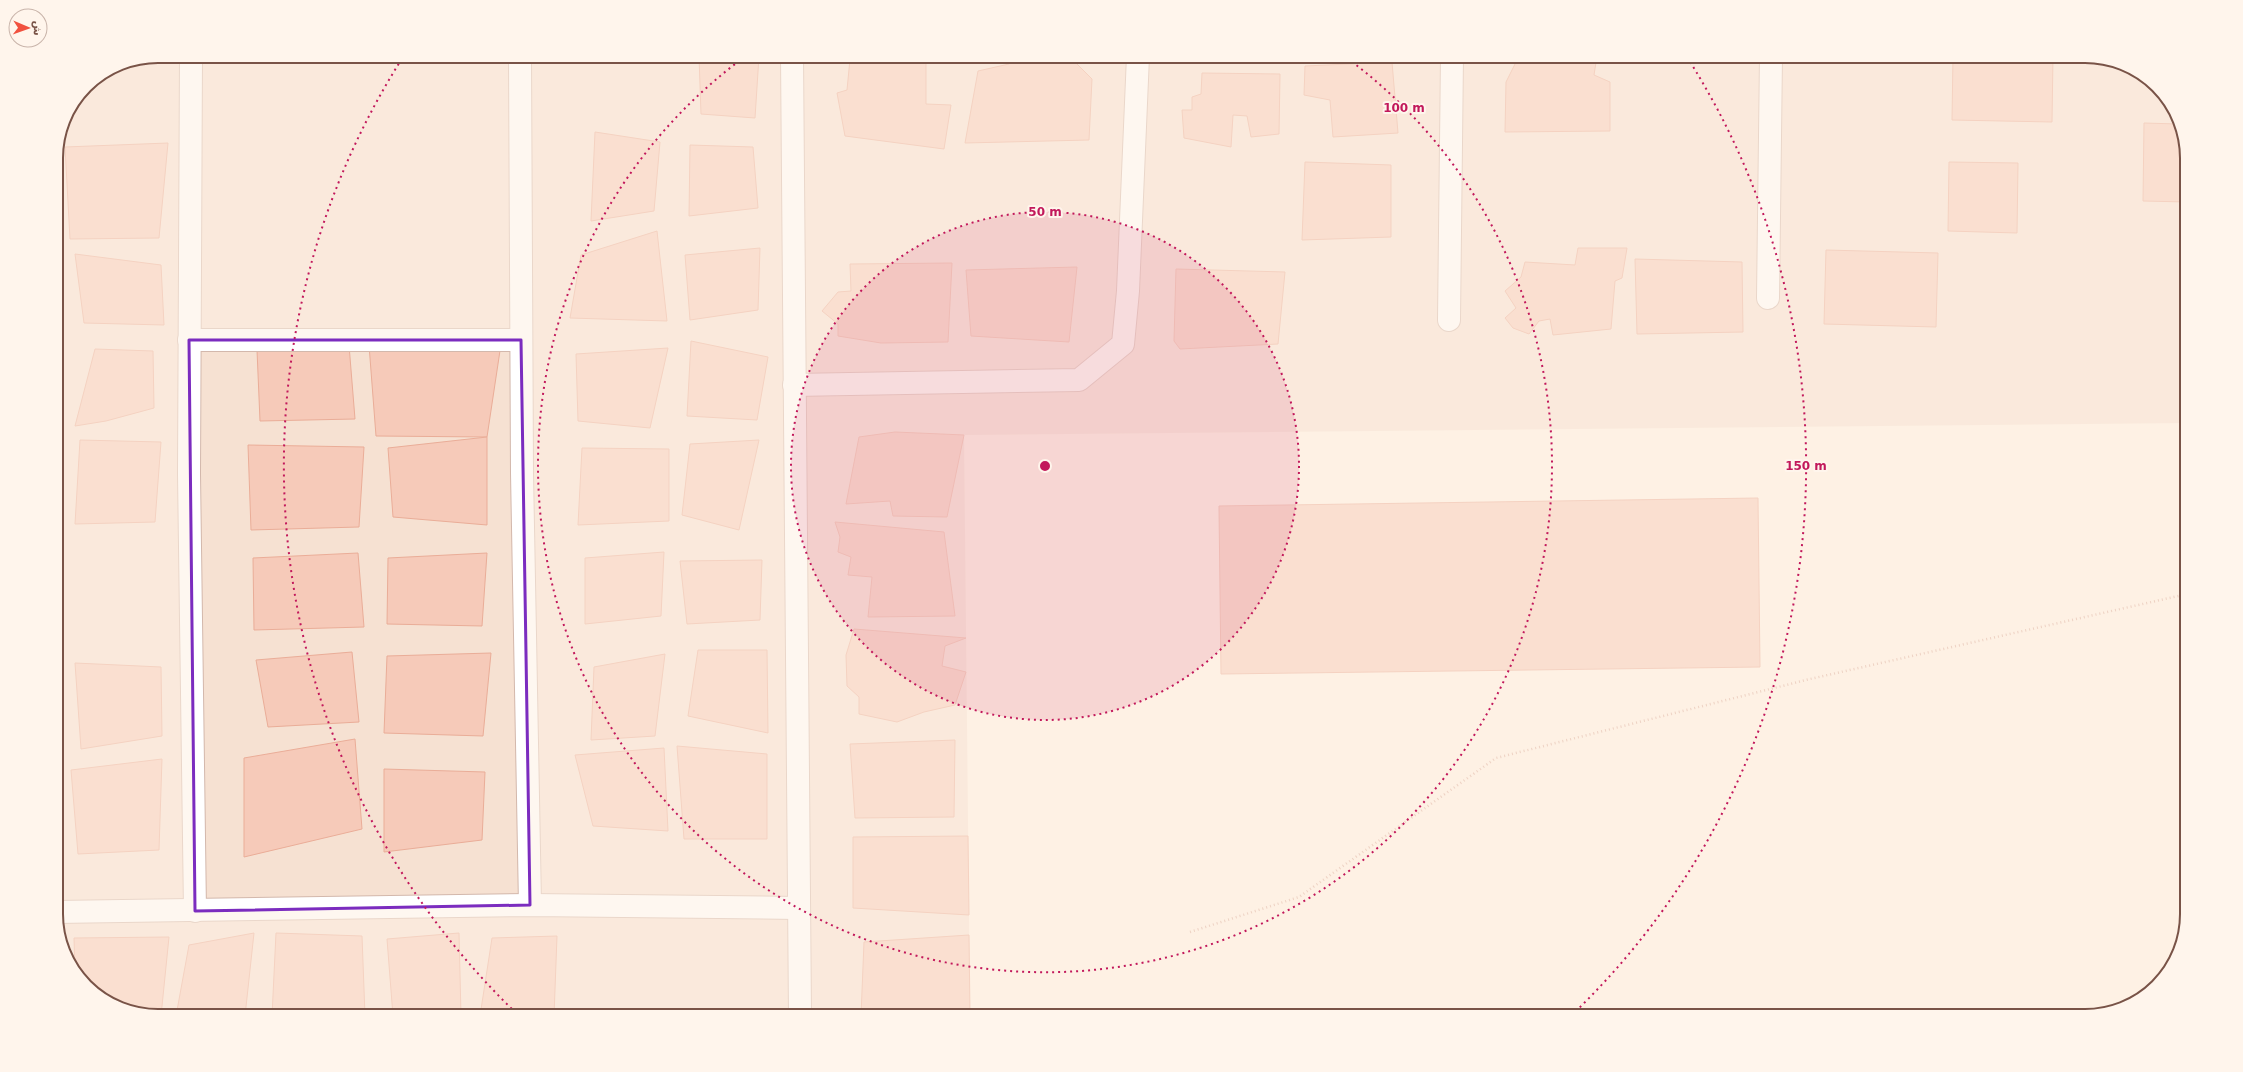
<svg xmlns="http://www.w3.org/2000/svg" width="2243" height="1072" font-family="'DejaVu Sans','Noto Naskh Arabic',sans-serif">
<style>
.residential{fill:#f6e1d2}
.building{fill:#f6cab9;stroke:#eaad98}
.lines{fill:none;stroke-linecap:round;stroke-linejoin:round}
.minor-casing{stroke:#d3b8ac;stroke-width:24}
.path{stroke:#dbad9c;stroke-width:2.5;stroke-dasharray:1 3;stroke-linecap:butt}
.minor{stroke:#fff;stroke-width:22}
.marked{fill:none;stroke:#7b2cbf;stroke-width:3;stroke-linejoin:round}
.ring{fill:none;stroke:#c2185b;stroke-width:2;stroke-dasharray:2 4}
.rim{fill:none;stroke:#795347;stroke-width:2}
.centre{fill:#c2185b;stroke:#fff5ec;stroke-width:2}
.ring-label{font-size:12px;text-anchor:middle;font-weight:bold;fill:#c2185b;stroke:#fff5ec;stroke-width:4;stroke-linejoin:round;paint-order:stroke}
</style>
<rect width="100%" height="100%" fill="#fef1e4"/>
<path class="residential" d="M158 56H2085L2124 64 2170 101 2187 151V423L964 435 970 1016H158L119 1008 73 971 56 921V151L64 119 86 86 119 64Z"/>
<g class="building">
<path d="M699 56H759L755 118 701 114Z"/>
<path d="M1519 56H1597L1594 75 1610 82V131L1505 132 1506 82Z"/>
<path d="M1953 56H2053L2052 122 1952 120Z"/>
<path d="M1017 58 1073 60 1092 79 1089 140 965 143 978 71 1009 64Z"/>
<path d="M850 59 926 63V104L951 105 944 149 845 136 837 93 847 90Z"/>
<path d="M1392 62 1398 133 1333 137 1330 100 1304 95 1305 66Z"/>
<path d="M1202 73 1280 74 1279 134 1251 137 1247 116 1233 115 1231 147 1184 138 1182 110H1192V97L1201 94Z"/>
<path d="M2144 123 2178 124 2187 151V202L2143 201Z"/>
<path d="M595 132 660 142 654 211 591 221Z"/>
<path d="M168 143 159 238 70 239 65 147Z"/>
<path d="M690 145 753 147 758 208 689 216Z"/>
<path d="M1305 162 1391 165V237L1302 240Z"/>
<path d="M1949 162 2018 163 2017 233 1948 231Z"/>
<path d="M657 231 667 321 570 318 581 255Z"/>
<path d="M56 238 60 335 56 336Z"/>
<path d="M760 248 758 310 690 320 685 255Z"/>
<path d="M1578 248H1627L1622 278 1615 281 1611 329 1553 335 1550 319 1539 321 1529 334 1513 328 1505 318 1516 308 1505 291 1521 277 1525 262 1575 265Z"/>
<path d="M1826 250 1938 253 1936 327 1824 324Z"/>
<path d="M75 254 161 265 164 325 84 323Z"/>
<path d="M1635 259 1742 262 1743 332 1637 334Z"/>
<path d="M952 263 948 342 881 343 838 336V324L822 311 838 292 851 291 850 264Z"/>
<path d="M1077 267 1069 342 971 336 966 270Z"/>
<path d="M1176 269 1285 272 1278 344 1180 349 1174 341Z"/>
<path d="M691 341 768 357 757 420 687 416Z"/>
<path d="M501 344 487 437 376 436 369 345Z"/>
<path d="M349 345 355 419 260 421 257 350Z"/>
<path d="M668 348 650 428 578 421 576 354Z"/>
<path d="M95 349 153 351 154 408 106 421 75 426Z"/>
<path d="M56 356H59L56 427Z"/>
<path d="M895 432 964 435 947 517 893 516 890 501 846 504 859 437Z"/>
<path d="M487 437V525L393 517 388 448Z"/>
<path d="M80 440 161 442 155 522 75 524Z"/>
<path d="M759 440 739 530 682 515 690 444Z"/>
<path d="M248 445 364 447 359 527 251 530Z"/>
<path d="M582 448 669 449V521L578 525Z"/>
<path d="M56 452H58L56 493Z"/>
<path d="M1758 498 1760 667 1221 674 1219 506Z"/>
<path d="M835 522 944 532 955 616 868 617 872 577 848 575 851 557 838 552 840 537Z"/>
<path d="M664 552 661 616 585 624V558Z"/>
<path d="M358 553 364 627 254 630 253 558Z"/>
<path d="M487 553 482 626 387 624 388 558Z"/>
<path d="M762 560 760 620 687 624 680 561Z"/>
<path d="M56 565H59L56 590Z"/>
<path d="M854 629 966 638 945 646 942 666 966 672 955 705 924 712 897 722 859 714V697L847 686 846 655Z"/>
<path d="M698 650H767L768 733 688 716Z"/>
<path d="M352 652 359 722 268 727 256 660Z"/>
<path d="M491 653 483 736 384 733 387 656Z"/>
<path d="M665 654 655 736 591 740 594 667Z"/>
<path d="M75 663 161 667 162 736 81 749Z"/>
<path d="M56 688 60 739H56Z"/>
<path d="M355 739 362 829 244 857V758Z"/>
<path d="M955 740 954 817 855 818 850 744Z"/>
<path d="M677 746 767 754V839H684Z"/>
<path d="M664 748 668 831 593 826 575 755Z"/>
<path d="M162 759 159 850 78 854 71 770Z"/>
<path d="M384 769 485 772 482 840 384 852Z"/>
<path d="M968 836 969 915 853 908V837Z"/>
<path d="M254 933 245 1016H176L189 945Z"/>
<path d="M276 933 362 936 365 1016H272Z"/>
<path d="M459 933 461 1016H393L387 939Z"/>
<path d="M969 935 970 1016H861L864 942Z"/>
<path d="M557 936 554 1016H480L492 938Z"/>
<path d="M169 937 161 1016 119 1008 75 972 74 938Z"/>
</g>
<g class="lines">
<defs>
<g id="minor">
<path d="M191 56 189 474 195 911"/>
<path d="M520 56 522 473 530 905"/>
<path d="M792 56 800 1016"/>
<path d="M1768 298 1771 56"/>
<path d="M1449 320 1452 56"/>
<path d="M189 340H521"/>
<path d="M794 385 1079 380 1123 344 1128 291 1138 56"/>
<path d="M56 912 530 905 799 908"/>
</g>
</defs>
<use href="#minor" class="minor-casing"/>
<path class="path" d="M1190 932 1299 897 1496 758 1810 679 2187 594"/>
<use href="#minor" class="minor"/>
</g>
<path d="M0 0H2243V1072H0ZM189 340H521L530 905 195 911Z" fill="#fef1e4" fill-opacity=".55" fill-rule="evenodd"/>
<path class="marked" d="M189 340H521L530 905 195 911Z"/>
<circle cx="1045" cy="466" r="254" fill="#c2185b" fill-opacity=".12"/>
<g class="ring">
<circle cx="1045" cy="466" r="254"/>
<path d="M1347 58A507 507 0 1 1 743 58"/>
<path d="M516 1013A761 761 0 0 1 403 57M1687 57A761 761 0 0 1 1574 1013"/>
</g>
<path d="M0 0H2243V1072H0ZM158 63H2085A95 95 0 0 1 2180 158V914A95 95 0 0 1 2085 1009H158A95 95 0 0 1 63 914V158A95 95 0 0 1 158 63Z" fill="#fff5ec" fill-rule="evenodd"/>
<path class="rim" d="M158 63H2085A95 95 0 0 1 2180 158V914A95 95 0 0 1 2085 1009H158A95 95 0 0 1 63 914V158A95 95 0 0 1 158 63Z"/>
<circle cx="1045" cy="466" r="6" class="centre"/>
<g class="ring-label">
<text x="1404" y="112">100 m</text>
<text x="1045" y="216">50 m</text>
<text x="1806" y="470">150 m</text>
</g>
<g transform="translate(28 28) rotate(92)"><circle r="19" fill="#fff5ec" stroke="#c9b4aa"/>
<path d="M0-3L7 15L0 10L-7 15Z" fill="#f1513f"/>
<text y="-6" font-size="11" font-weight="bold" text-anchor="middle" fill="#795347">ش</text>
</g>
</svg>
